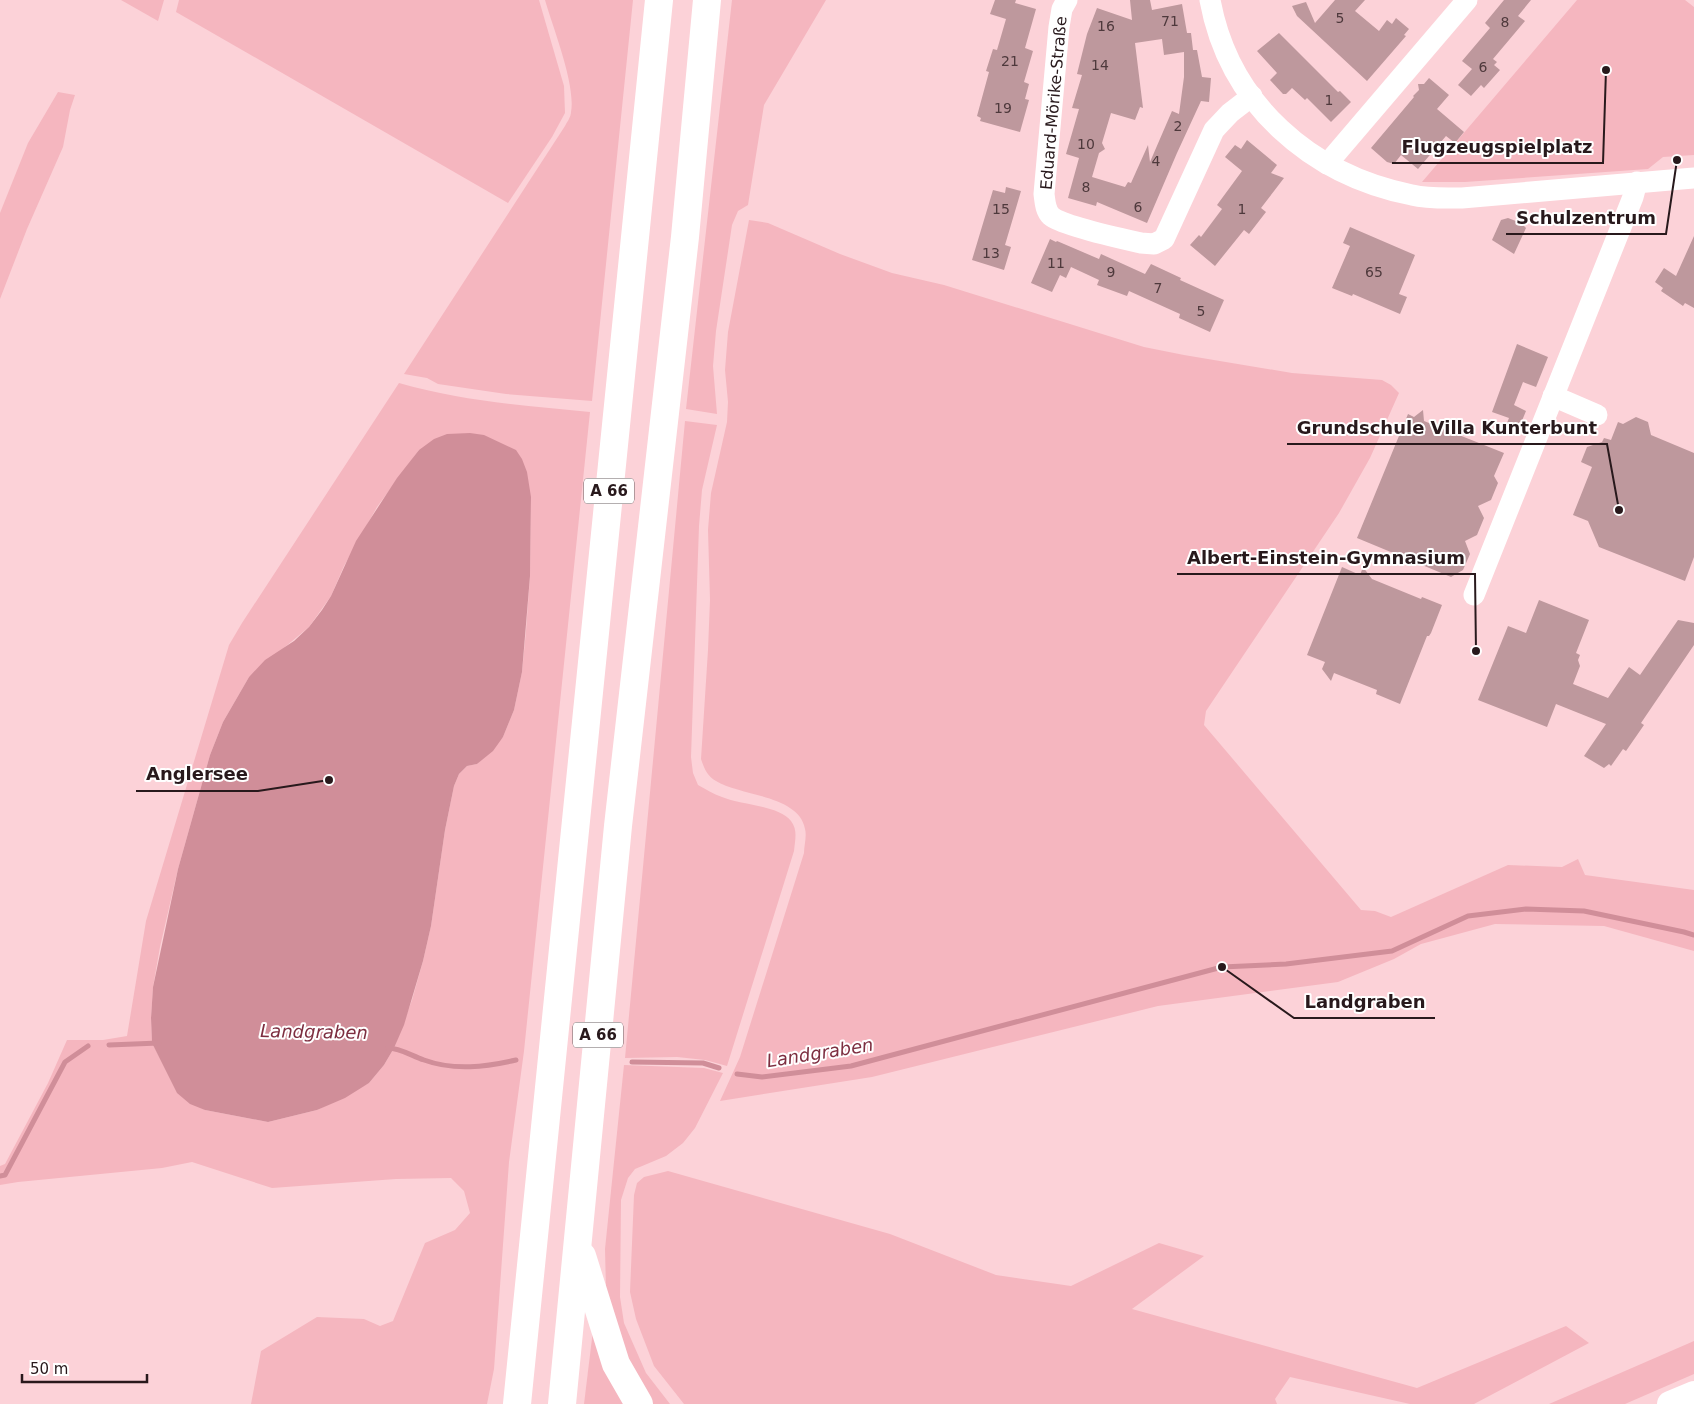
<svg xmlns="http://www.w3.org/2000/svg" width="1694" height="1404" font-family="'DejaVu Sans',sans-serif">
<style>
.green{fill:#f5b6bf;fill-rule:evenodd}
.water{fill:#d08e99}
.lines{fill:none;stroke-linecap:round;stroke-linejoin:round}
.stream{stroke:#d08e99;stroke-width:5}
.building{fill:#be989d;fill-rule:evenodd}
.minor{stroke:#fff;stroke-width:21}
.major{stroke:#fff;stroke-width:26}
.highway{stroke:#fff;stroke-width:28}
.labels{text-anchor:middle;stroke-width:4;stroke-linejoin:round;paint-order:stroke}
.number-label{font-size:14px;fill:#4e393c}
.shield{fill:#fff;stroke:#685e60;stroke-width:1}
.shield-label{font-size:15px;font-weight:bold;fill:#28191c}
.street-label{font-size:16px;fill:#28191c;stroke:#fff}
.water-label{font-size:18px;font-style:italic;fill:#7d2e40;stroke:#fff}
.leader{fill:none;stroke:#28191c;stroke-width:2}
.callout-dot{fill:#28191c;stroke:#fff;stroke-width:2}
.callout-label{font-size:18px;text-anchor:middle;font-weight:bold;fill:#28191c;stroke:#fff;stroke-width:4;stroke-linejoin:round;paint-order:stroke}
</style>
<rect width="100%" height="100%" fill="#fcd2d8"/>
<g class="green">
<path d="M121 0H164L158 21Z"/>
<path d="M179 0H539L564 86 565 113 552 137 508 203 176 12Z"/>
<path d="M545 0H633L592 401 506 394 438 384 427 378 404 374 565 126C567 122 571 117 571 112 576 85 553 28 545 0Z"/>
<path d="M732 0H826L764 105 748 205 738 211 732 225 716 331 713 366 717 414 686 409Z"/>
<path d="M1577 0H1685L1694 7V155L1663 157 1648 169 1465 182H1422Z"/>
<path d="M58 92 75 95 70 110 63 147 27 229 0 299V213L28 143Z"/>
<path d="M749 220 768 223 840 254 892 273 944 285 1144 347 1184 355 1292 373 1382 380 1391 385 1399 393 1370 458 1339 513 1206 711 1204 725 1361 910 1375 911 1391 917 1508 865 1562 867 1578 859 1585 875 1694 890V951L1604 926 1495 924 1421 944 1394 959 1338 982 1158 1006 872 1077 720 1101 740 1057 804 853C804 846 807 836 805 829 799 795 740 796 716 781 707 776 704 768 701 759L708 650 710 600 708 530 711 493 727 422 728 402 725 370 728 332Z"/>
<path d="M399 383C461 401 526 406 590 412L524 1051 509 1162 494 1369 487 1404H251L261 1351 317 1317 364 1319 380 1326 393 1321 425 1243 455 1230 470 1213 464 1191 451 1178 396 1179 272 1188 192 1162 162 1168 18 1182 0 1185V1166L5 1164 48 1083 67 1040H103L127 1036 146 921 229 645 242 623ZM419 450 531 497 530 576 526 631 522 672 514 710 503 737 477 764 467 766 459 774 454 786 445 830 431 926 423 961 412 1000 394 1048 384 1065 369 1083 317 1110 268 1122 205 1110 159 1056 152 1043 151 1018 153 987 160 947 178 869 210 755 223 722 249 677 309 627 331 596 344 566 377 507Z"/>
<path d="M685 421 717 425 702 490 699 526 691 757 693 773 698 785C706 789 713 794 722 797 740 805 778 805 791 821 798 830 795 840 794 851L727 1066 705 1060 677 1057 625 1058Z"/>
<path d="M624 1065 704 1068 723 1073 695 1128 683 1143 666 1156 635 1169 628 1178 621 1200 620 1297 624 1323 646 1373 670 1404H648L635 1383 606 1289 605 1249Z"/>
<path d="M668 1171 890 1234 996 1275 1071 1286 1159 1243 1204 1256 1132 1309 1417 1388 1566 1326 1589 1343 1474 1404H1410L1290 1377 1275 1399 1277 1404H684L654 1366 636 1319 630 1292 634 1195 637 1183 644 1177Z"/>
<path d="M594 1322 628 1404H584Z"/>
<path d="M1694 1341V1374L1625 1404H1549Z"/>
</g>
<path class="water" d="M470 433 484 435 516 450 522 459 527 472 531 497 530 576 522 672 514 710 503 737 493 751 477 764 467 766 459 774 454 786 445 830 431 926 423 961 404 1025 394 1048 384 1065 369 1083 345 1098 317 1110 268 1122 205 1110 190 1104 177 1093 152 1043 151 1018 153 987 178 869 210 755 223 722 249 677 265 660 294 641 309 627 322 610 331 596 356 541 397 478 419 450 434 439 447 434Z"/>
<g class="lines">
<g class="stream">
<path d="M109 1045 159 1043"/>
<path d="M388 1048C400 1048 412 1056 424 1060 454 1071 486 1067 516 1060"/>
<path d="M632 1062 703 1063 719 1068"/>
<path d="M737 1074 762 1077 851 1066 1222 967 1286 964 1392 951 1468 916 1526 909 1584 911 1684 932 1694 935"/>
<path d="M0 1176 5 1175 65 1062 88 1046"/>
</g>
</g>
<g class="building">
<path d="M995 0H1016L1015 3 1036 9 1025 48 1033 51 1024 82 1029 84 1025 99 1029 100 1020 132 980 121 981 118 977 116 989 72 986 71 993 49 997 50 1006 19 990 14Z"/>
<path d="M1130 0H1150L1152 10 1182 4 1187 33H1191L1193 50H1197L1202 77 1211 78 1209 102 1201 101 1177 153 1147 223 1097 202 1096 206 1068 198 1079 158 1066 154 1079 109 1072 108 1082 75 1077 74 1087 34 1097 8 1132 20ZM1162 39 1164 55 1184 52V77L1179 114 1172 111 1150 162 1148 145 1131 183 1128 182 1125 187 1092 177 1099 153 1105 149 1102 143 1111 113 1135 120 1140 107 1143 108 1135 43Z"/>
<path d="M1335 0H1365L1355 11 1379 31 1387 20 1392 24 1396 18 1409 29 1404 35 1406 36 1367 81 1297 16 1292 6 1306 2 1315 23Z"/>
<path d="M1504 0H1531L1518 16 1525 21 1493 59 1497 62 1494 65 1500 70 1484 88 1481 85 1471 96 1458 85 1472 69 1462 61 1490 28 1485 23Z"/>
<path d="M1279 33 1338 92 1340 91 1351 102 1331 122 1307 98 1305 100 1292 88 1286 94H1283L1270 80 1277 73 1257 51Z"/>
<path d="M1429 78 1449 95 1437 109 1464 132 1455 143 1446 136 1418 169 1401 155 1394 164 1387 162 1371 148 1414 97 1413 96 1419 90 1418 84H1424Z"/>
<path d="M1247 140 1277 165 1271 173 1284 178 1261 208 1266 212 1249 234 1244 230 1215 266 1190 245 1199 235 1201 237 1222 209 1217 205 1242 171 1225 157 1235 145 1241 149Z"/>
<path d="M1006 187 1021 191 1005 245 1011 247 1004 270 972 260 993 190 1005 193Z"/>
<path d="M1508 218 1521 223 1526 228 1514 254 1492 240 1501 220Z"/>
<path d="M1350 227 1415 255 1399 294 1407 297 1400 314 1353 294 1352 296 1332 288 1350 246 1343 243Z"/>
<path d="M1694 236V308L1685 303 1683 306 1661 291 1663 288 1655 282 1664 268 1676 276Z"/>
<path d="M1050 239 1056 242 1057 241 1099 259 1101 254 1145 274 1151 264 1181 278 1180 280 1224 300 1210 332 1179 318 1180 314 1129 291 1127 296 1097 285 1099 280 1071 267 1066 278 1060 275 1052 292 1031 283Z"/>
<path d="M1517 344 1548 357 1536 387 1523 382 1514 405 1526 411 1519 428 1507 423 1509 418 1492 412Z"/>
<path d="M1423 410 1424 421 1504 453 1494 476 1498 483 1491 500 1478 506 1484 518 1477 535 1465 541 1470 554 1463 570 1451 577 1357 538 1408 414 1414 417Z"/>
<path d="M1636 417 1648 422 1651 435 1694 453V557L1685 581 1599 547 1588 521 1573 515 1592 467 1581 462 1587 447 1602 442 1604 438 1611 440 1618 422 1623 424Z"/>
<path d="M1342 567 1360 575 1363 567 1372 579 1421 599 1422 597 1442 605 1431 633 1429 636H1427L1400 704 1376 694 1377 690 1334 673 1331 681 1322 669 1325 662 1307 655Z"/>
<path d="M1539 600 1589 620 1576 653 1580 655 1578 660 1580 666 1573 684 1608 698 1629 667 1640 675 1678 620 1694 623V645L1641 723 1644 725 1626 751 1623 749 1611 766 1609 764 1604 768 1584 756 1606 724 1556 704 1547 727 1478 700 1508 626 1526 633Z"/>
</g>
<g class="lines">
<g class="minor">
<path d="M1067 0 1062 9 1059 27 1044 194C1045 201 1045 210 1051 216 1063 226 1123 239 1141 243L1154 244 1164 239 1214 130 1230 113 1252 96"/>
<path d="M1210 0C1229 104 1311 175 1412 195 1428 199 1445 198 1462 198L1694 178"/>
<path d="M1327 164 1467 0"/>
<path d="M1553 396 1597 415"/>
<path d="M1474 595 1633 197 1637 182"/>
</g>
<path class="major" d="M1670 1404 1694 1394"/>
<g class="highway">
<path d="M582 1256 616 1364 639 1404"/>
<path d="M517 1404 659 0"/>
<path d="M562 1404 618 826 685 237 707 0"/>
</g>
</g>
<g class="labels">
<g class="number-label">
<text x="1340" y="23">5</text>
<text x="1170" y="26">71</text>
<text x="1505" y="27">8</text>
<text x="1106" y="31">16</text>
<text x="1010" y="66">21</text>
<text x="1100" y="70">14</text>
<text x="1483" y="72">6</text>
<text x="1329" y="105">1</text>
<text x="1003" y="113">19</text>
<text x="1178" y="131">2</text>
<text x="1086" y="149">10</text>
<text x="1156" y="166">4</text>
<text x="1086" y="192">8</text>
<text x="1138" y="212">6</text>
<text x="1001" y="214">15</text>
<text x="1242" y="214">1</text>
<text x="991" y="258">13</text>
<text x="1056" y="268">11</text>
<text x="1111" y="277">9</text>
<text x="1374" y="277">65</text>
<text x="1158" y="293">7</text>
<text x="1201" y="316">5</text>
</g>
<g class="shield">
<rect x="584" y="478.5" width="50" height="25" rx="4"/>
<rect x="573" y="1022.5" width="50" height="25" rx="4"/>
</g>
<g class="shield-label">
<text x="609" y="496">A 66</text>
<text x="598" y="1040">A 66</text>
</g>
<g class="street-label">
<text transform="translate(1053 103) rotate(-85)" y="6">Eduard-Mörike-Straße</text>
</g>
<g class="water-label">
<text transform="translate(314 1032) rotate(1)" y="6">Landgraben</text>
<text transform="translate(820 1053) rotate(-9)" y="6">Landgraben</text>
</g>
</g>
<path class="leader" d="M1606 70L1603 163H1392M1677 160L1666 234H1506M1619 510L1607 444H1287M1476 651L1475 574H1177M329 780L258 791H136M1222 967L1294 1018H1435"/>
<g class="callout-dot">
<circle cx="1606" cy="70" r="5"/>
<circle cx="1677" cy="160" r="5"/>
<circle cx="1619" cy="510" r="5"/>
<circle cx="1476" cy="651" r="5"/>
<circle cx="329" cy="780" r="5"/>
<circle cx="1222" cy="967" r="5"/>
</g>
<g class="callout-label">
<text x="1497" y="153">Flugzeugspielplatz</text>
<text x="1586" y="224">Schulzentrum</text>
<text x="1447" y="434">Grundschule Villa Kunterbunt</text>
<text x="1326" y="564">Albert-Einstein-Gymnasium</text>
<text x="197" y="780">Anglersee</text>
<text x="1365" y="1008">Landgraben</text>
</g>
<path d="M22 1374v8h125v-8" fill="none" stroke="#28191c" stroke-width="2.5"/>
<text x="30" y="1374" font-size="15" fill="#28191c" stroke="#ffffff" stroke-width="4" paint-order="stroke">50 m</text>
</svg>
